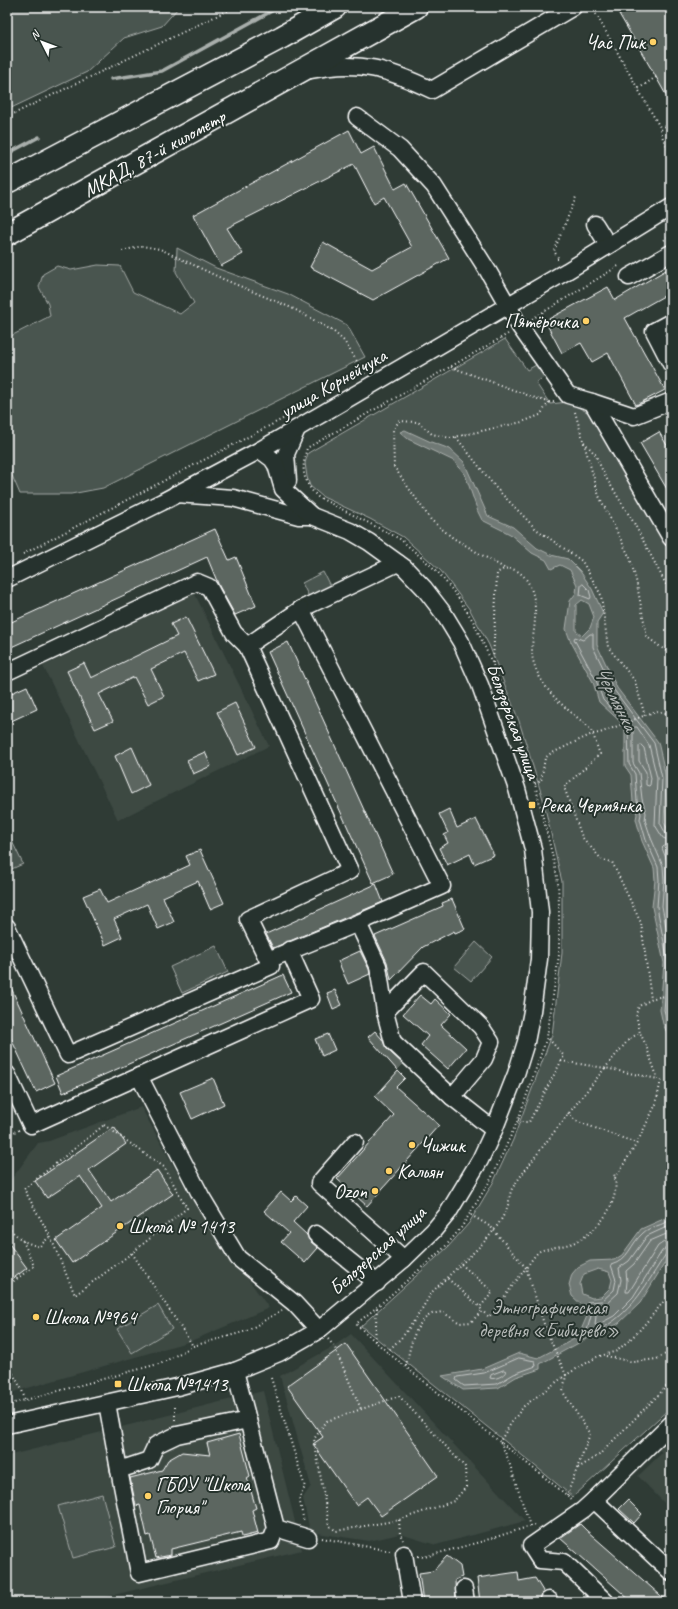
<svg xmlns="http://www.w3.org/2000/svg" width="678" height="1609" font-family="Caveat,sans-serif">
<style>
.built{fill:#3c4842}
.green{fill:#4a544f;stroke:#a4aaa7}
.water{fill:#707975;stroke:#a9afac;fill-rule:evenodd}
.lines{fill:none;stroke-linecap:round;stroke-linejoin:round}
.shore{stroke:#c6c9c8;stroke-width:1}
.stream{stroke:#a9afac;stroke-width:3.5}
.building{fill:#5b6661;stroke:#fff}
.minor-casing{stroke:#fff;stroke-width:19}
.highway-casing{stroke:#fff;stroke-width:25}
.path{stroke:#fff;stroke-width:2;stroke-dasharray:1 3;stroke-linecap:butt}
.minor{stroke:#26332d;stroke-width:16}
.highway{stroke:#26332d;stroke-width:22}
.poi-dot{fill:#ffd166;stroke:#26332d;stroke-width:1.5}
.labels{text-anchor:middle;stroke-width:4;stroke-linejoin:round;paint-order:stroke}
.poi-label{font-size:20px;fill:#fff;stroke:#26332d;text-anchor:start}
.street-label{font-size:20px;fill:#fff;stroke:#26332d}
.park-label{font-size:20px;fill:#b7bbb9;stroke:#26332d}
.water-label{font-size:21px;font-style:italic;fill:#b8bcba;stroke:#26332d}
</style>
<rect width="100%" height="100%" fill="#2f3b35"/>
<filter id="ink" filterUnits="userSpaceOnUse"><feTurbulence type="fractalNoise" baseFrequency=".025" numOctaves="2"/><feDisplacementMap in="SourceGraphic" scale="8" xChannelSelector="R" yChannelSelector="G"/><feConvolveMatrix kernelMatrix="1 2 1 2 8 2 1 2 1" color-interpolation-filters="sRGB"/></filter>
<g filter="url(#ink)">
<g class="built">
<path d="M194 592 269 746 118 820 43 666Z"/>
<path d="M141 1107 195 1205 269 1308 191 1341 7 1394V1182L10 1181 38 1143 49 1141Z"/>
<path d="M351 1334 525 1521 436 1545 400 1534 369 1541 310 1532 303 1498 311 1486 280 1376 334 1346Z"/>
<path d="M263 1391 302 1550 84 1602H7V1456Z"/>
<path d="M671 1433V1510L638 1476 662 1453 657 1447Z"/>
</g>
<g class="green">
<path d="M7 7H178V8L162 26 124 38 87 72 7 110Z"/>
<path d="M177 248 216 268 288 294 347 325 365 357 103 488 71 494H20L7 464V338L50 316 48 304 39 287 43 274 57 266 71 270 98 265 120 266 133 292 180 314 194 303 176 272Z"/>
<path d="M505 339 527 370 538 364 546 375 536 383 550 404 568 402 591 414 671 549V1407L573 1497 496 1434 361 1326 448 1247 469 1223 494 1181 513 1140 552 1035 562 953V882L543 799 519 721 489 645 470 610 441 571 403 537 370 519 323 497 310 486 307 477 305 463 308 453Z"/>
<path d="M323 572 330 586 309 597 302 583Z"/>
<path d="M8 833 23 864 7 871V834Z"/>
<path d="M476 942 492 957 471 981 454 967Z"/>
<path d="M216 946 228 972 182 993 170 967Z"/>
<path d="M158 1305 172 1329 132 1353 117 1329Z"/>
<path d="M102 1494 116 1547 73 1558 58 1506Z"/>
</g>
<g class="water">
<path d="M405 430 431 442 450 449 464 462 488 516 513 527 537 548 551 555 568 559 580 571 592 589 603 613 597 622V645L617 688 658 742 666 777 664 823 671 834V1041L663 1024 660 1010 664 963 652 907 655 880 654 868 642 841 636 819 637 814 633 802 631 775 625 766V726L599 702 593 682 570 640 566 629 570 601 576 593 577 585 570 570 560 565 551 569 546 560 532 553 510 534 482 520 478 512 465 474 454 461 408 439 400 432ZM582 600 589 604 594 617 590 628 582 636 576 631V605Z"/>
<path d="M671 1205V1253L640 1303 619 1323 601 1334 586 1339 540 1364V1369L516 1377 498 1388 463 1390 442 1376 482 1369 519 1353 538 1358 578 1337 587 1316 584 1307 572 1296 569 1285 572 1274 578 1267 590 1261 614 1260 622 1255 641 1229 668 1217ZM598 1269 609 1272 612 1280 610 1288 601 1297 592 1298 582 1294 580 1284 584 1274Z"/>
</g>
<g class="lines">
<g class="shore">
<path d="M583 584 589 590 591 597 590 599 580 595 581 586Z"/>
<path d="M641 745 644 748 651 778 650 785 649 786 646 785V772L639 761V747Z"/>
<path d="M671 836 666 834 660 823 662 778 654 743 614 690 593 647V634H590L583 640 575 637 574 639 596 680 603 700 628 726 629 764 635 774 637 801 641 814 640 819 646 840 658 867 659 880 657 907 668 963 664 1010 671 1031"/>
<path d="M671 841 663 838 655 825 657 778 649 745 637 727H635L633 728V763L639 773 642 799 646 813 645 820 651 838 663 866 664 880 662 906 671 953"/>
<path d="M671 847 664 846 662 848 669 866 670 881 668 906 671 923"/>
<path d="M671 1219C663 1226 650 1226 643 1233 630 1244 629 1260 611 1265L616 1280 614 1290 602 1301 587 1302 591 1316 586 1334C591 1334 598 1331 603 1328 635 1309 646 1284 666 1254L671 1252"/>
<path d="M671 1225 647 1236 629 1261 619 1268 621 1280 618 1293 606 1304 595 1307 596 1316 595 1325H597L614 1316 633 1297 662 1251 666 1248 671 1247"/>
<path d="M671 1232 650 1241 634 1264 626 1271 627 1281 626 1292H629L658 1246 664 1242 671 1241"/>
<path d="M519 1358 535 1361 536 1366 514 1374 497 1384 464 1386 456 1380 457 1377 484 1373Z"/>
<path d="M504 1370 506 1371C504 1376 495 1380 490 1378L491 1375Z"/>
</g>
<g class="stream">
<path d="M111 79 162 71 279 7"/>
<path d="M7 154 39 137"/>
</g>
</g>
<g class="building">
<path d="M615 7H671V104L656 77Z"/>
<path d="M349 130 361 154 374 147 395 189 406 183 449 258 373 300 310 267 323 242 372 269 412 247 384 197 374 203 354 164 227 228 243 254 221 266 193 215Z"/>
<path d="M671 267V292L625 318 665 390 636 405 608 353 592 362 581 343 562 353 545 321 608 287 615 300Z"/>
<path d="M659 432 671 452V496L640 443Z"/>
<path d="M215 529 229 560 236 557 256 606 235 615 219 586 207 557 7 649V624Z"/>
<path d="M186 617 214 674 198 681 184 653 151 669 164 696 148 704 134 677 99 694 113 721 95 729 67 671 84 663 91 678 177 636 171 624Z"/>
<path d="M288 642 393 874 373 883 268 652Z"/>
<path d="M27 686 37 709 7 723V695Z"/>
<path d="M235 703 256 747 238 755 217 712Z"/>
<path d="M132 747 149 785 131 794 115 756Z"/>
<path d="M205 752 211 766 193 774 187 760Z"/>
<path d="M449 809 457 828 476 819 494 855 474 864 470 854 447 865 439 848 448 843 444 835 448 833 439 814Z"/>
<path d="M200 850 224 903 210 909 198 881 163 897 174 922 158 929 147 904 114 919 122 937 105 945 83 896 100 889 107 903 190 865 186 856Z"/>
<path d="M376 884 383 902 273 948 266 934Z"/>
<path d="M452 899 465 929 455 933 454 931 423 947 391 980 387 962 375 936 443 906 442 903Z"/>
<path d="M360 951 369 969 370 974 348 984 338 961Z"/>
<path d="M283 975 291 992 63 1093 56 1076Z"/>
<path d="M7 979 55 1083 36 1092 7 1030Z"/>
<path d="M335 990 342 1005 333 1009 327 993Z"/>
<path d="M420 995 431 1004 435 999 451 1014 441 1025 466 1048 448 1069 421 1045 428 1036 403 1014Z"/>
<path d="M375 1031 382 1039 387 1049 403 1064 397 1070 368 1037Z"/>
<path d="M328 1034 335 1050 322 1056 315 1039Z"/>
<path d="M398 1071 405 1078 396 1087 439 1125 367 1206 337 1179 394 1115 375 1097Z"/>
<path d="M213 1078 224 1104 192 1119 180 1092Z"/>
<path d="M114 1127 126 1144 89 1170 111 1202 157 1170 173 1194 72 1263 56 1240 102 1208 80 1176 47 1198 35 1181Z"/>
<path d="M281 1192 291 1201 296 1196 307 1206 293 1222 307 1235 310 1241 318 1248 305 1263 281 1242 289 1233 264 1211Z"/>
<path d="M7 1241 27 1268 7 1283Z"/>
<path d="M346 1344 438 1476 381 1516 367 1497 356 1505 313 1444 323 1437 287 1386Z"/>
<path d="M239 1434 250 1476 247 1478 256 1508 252 1510 258 1533 242 1537 241 1532 171 1549V1555L156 1558 150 1535 147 1536 140 1505 136 1506 130 1478 162 1470 168 1460 182 1452 210 1455 207 1443Z"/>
<path d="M628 1500 642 1514 634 1523 619 1509Z"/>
<path d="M580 1524 586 1530 668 1602H632L560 1538Z"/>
<path d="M447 1556 460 1566 462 1577 455 1580 456 1602H423L419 1573 433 1571Z"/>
<path d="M518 1572 519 1581 535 1578 543 1591 540 1602H480L477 1578Z"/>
</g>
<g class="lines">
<defs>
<g id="minor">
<path d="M311 70C360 60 388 69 432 90L573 7"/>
<path d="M357 117 400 149 434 186 488 271 520 327 568 395 592 402 671 538"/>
<path d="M595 224 608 245"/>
<path d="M629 277 671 253"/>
<path d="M671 322 654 331 671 364"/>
<path d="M592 402 634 416 669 402 671 406"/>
<path d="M288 481 286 454 297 429"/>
<path d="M176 494 233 498 299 516H312"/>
<path d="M7 579 162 502 260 450 567 271 671 207"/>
<path d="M7 672 197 582 209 587 234 633 247 646"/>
<path d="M358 923 378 966 385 1012 393 1042 452 1097 494 1130"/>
<path d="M7 927 68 1055 271 966 268 960 358 923 442 886 301 609 398 563"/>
<path d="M268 960 248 919 350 871 247 646 301 609"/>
<path d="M385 1012 424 972 481 1027 491 1042 484 1059 452 1097"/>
<path d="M7 1074 31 1125 311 999 289 950"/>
<path d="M139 1076 201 1196 238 1258 294 1303 319 1330"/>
<path d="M355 1142 319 1183 404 1259"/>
<path d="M316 1234 377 1283"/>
<path d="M235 1371 248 1420"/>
<path d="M107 1403 119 1470"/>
<path d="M671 1424 594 1500 671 1572"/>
<path d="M7 1425 177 1387 235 1371 279 1353 319 1330 404 1259 434 1230 448 1213 480 1160 494 1130 516 1074 526 1042 532 1011 539 959 540 912 533 849 517 789 480 685 461 642 444 614 424 588 405 568 369 542 350 531 312 516 283 489 276 465 272 459 260 450"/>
<path d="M594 1500 583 1510 531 1546 540 1560 564 1562 606 1602"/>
<path d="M276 1528 271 1541 139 1573 119 1470 149 1460 156 1445 177 1435 248 1420 276 1528 308 1538"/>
<path d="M404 1554 412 1602"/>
<path d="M464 1589 466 1602"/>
<path d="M549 1600V1602"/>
</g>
<g id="highway">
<path d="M7 182 282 37 335 7"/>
<path d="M7 234 416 7"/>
</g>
</defs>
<use href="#minor" class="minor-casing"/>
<use href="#highway" class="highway-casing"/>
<g class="path">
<path d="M592 7 638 89"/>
<path d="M656 77 638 89 661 129 663 139 671 153"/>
<path d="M7 117 235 7"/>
<path d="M661 129 671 123"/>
<path d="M664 240 671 236"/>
<path d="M122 251 142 246 160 249 223 279 294 309 333 331 344 341 365 374"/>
<path d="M557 259H559L554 251 576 197"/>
<path d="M532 319 620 265"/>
<path d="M508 334 307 448C301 469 302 481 318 497L400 539 437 571 457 596 473 621 493 665 513 715 535 784 554 862 558 882 559 905V955L547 1037 518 1120 491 1179 461 1228 444 1248 377 1307 356 1324 387 1352 573 1500"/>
<path d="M451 367 538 399 549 402H556"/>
<path d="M575 412 599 496 630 558 636 580 647 637 666 651 671 657"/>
<path d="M456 437 496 488 536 529 582 561 601 595 608 647 635 681 645 716"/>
<path d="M584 442 595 454 605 476 634 523 671 594"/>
<path d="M23 554 296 412"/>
<path d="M504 568 453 538 431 520 394 467 393 430 399 421 418 422 432 434 450 438 522 422 540 415 549 402"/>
<path d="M666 651 671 639"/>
<path d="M493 663 497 573C504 568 509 567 517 571 532 579 536 602 535 617 535 631 530 646 533 660 539 684 556 700 574 715 579 719 586 724 590 729 594 734 597 748 600 754L564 787 582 837 602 860 612 862 641 923 651 999"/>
<path d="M535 784 541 781 545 758 550 754 592 734 600 733 656 711 671 714"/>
<path d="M561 1061 605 1068 630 1038 640 1033 636 1014 639 1006 654 998 671 995"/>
<path d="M568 1113 576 1121 636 1143"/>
<path d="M518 1120 522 1122H529L564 1056 547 1037"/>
<path d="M104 1125 164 1167 187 1208 132 1253 75 1295 50 1236 24 1189Z"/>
<path d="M7 1135 19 1130"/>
<path d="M615 1178 637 1143 656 1104 661 1080 658 1079 645 1043 640 1033"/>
<path d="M471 1215 491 1227 526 1268 489 1317 482 1311"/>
<path d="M7 1227 23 1241 39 1247 49 1237"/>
<path d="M132 1253 193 1346"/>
<path d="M461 1264C478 1249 498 1230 507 1208 510 1201 509 1193 513 1187 542 1146 574 1107 605 1068L658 1079"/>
<path d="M7 1286 34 1266 23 1241"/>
<path d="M328 1339 334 1346 361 1409"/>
<path d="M375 1341 377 1307"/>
<path d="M387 1352 403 1336 417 1317 432 1292 461 1264 493 1292 480 1307 446 1277"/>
<path d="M606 1356 633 1362 657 1359 671 1351"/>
<path d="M7 1363 22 1390 25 1400"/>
<path d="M406 1366C410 1349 413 1325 430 1315 433 1313 438 1313 442 1312L460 1323 471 1322 482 1311 480 1307"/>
<path d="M271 1378 305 1487 299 1498 304 1522"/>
<path d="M399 1396 465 1467 466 1487 454 1501 399 1520 336 1531 329 1525 314 1439 327 1421Z"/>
<path d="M7 1405 162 1363 193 1346 247 1331 282 1310"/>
<path d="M175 1407V1422"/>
<path d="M578 1468 599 1455 671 1382"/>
<path d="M567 1495 590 1434 563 1392 566 1375 546 1330 526 1268C530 1263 535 1254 540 1251 546 1248 565 1246 573 1243 598 1233 622 1201 614 1174"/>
<path d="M399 1520 400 1534 403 1540"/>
<path d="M530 1526 508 1459 500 1441 512 1422 524 1406 566 1375 597 1357 617 1351 638 1332 671 1293"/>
<path d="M322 1538 390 1551"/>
<path d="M418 1556 424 1557 480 1542 537 1524"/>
</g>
<use href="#minor" class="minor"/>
<use href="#highway" class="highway"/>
</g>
</g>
<g class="poi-dot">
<circle cx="653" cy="42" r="4"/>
<circle cx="586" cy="321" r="4"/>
<rect x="528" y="801" width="8" height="8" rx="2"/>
<circle cx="412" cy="1145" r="4"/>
<circle cx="389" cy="1171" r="4"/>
<circle cx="375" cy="1191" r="4"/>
<circle cx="120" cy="1226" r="4"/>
<circle cx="36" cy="1317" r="4"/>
<rect x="114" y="1380" width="8" height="8" rx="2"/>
<circle cx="148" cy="1496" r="4"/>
</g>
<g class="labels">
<g class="poi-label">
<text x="645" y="49" text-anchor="end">Час Пик</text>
<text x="578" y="328" text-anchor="end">Пятёрочка</text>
<text x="540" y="812">Река Чермянка</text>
<text x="420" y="1152">Чижик</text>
<text x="397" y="1178">Кальян</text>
<text x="367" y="1198" text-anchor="end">Ozon</text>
<text x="128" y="1233">Школа № 1413</text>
<text x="44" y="1324">Школа №964</text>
<text x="126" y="1391">Школа №1413</text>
<text x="156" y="1491">ГБОУ "Школа<tspan x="156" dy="23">Глория"</tspan></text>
</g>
<g class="street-label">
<text transform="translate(154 153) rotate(-29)" y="7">МКАД, 87-й километр</text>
<text transform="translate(333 383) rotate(-30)" y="7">улица Корнейчука</text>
<text transform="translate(514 721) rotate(70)" y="7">Белозерская улица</text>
<text transform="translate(377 1250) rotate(-42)" y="7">Белозерская улица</text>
</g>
<g class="park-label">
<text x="549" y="1314">Этнографическая<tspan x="549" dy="23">деревня «Бибирево»</tspan></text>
</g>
<g class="water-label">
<text transform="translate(616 698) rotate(63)" y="7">Чермянка</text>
</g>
</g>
<rect width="678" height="1609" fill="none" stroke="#26332d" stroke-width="24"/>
<rect x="12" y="12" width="654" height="1585" fill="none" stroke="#fff" stroke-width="1.5" filter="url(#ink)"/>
<g transform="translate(42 42) rotate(312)" stroke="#26332d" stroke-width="3" paint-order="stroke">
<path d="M0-3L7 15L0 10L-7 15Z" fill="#ffffff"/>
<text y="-6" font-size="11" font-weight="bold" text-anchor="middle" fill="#ffffff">N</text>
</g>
</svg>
